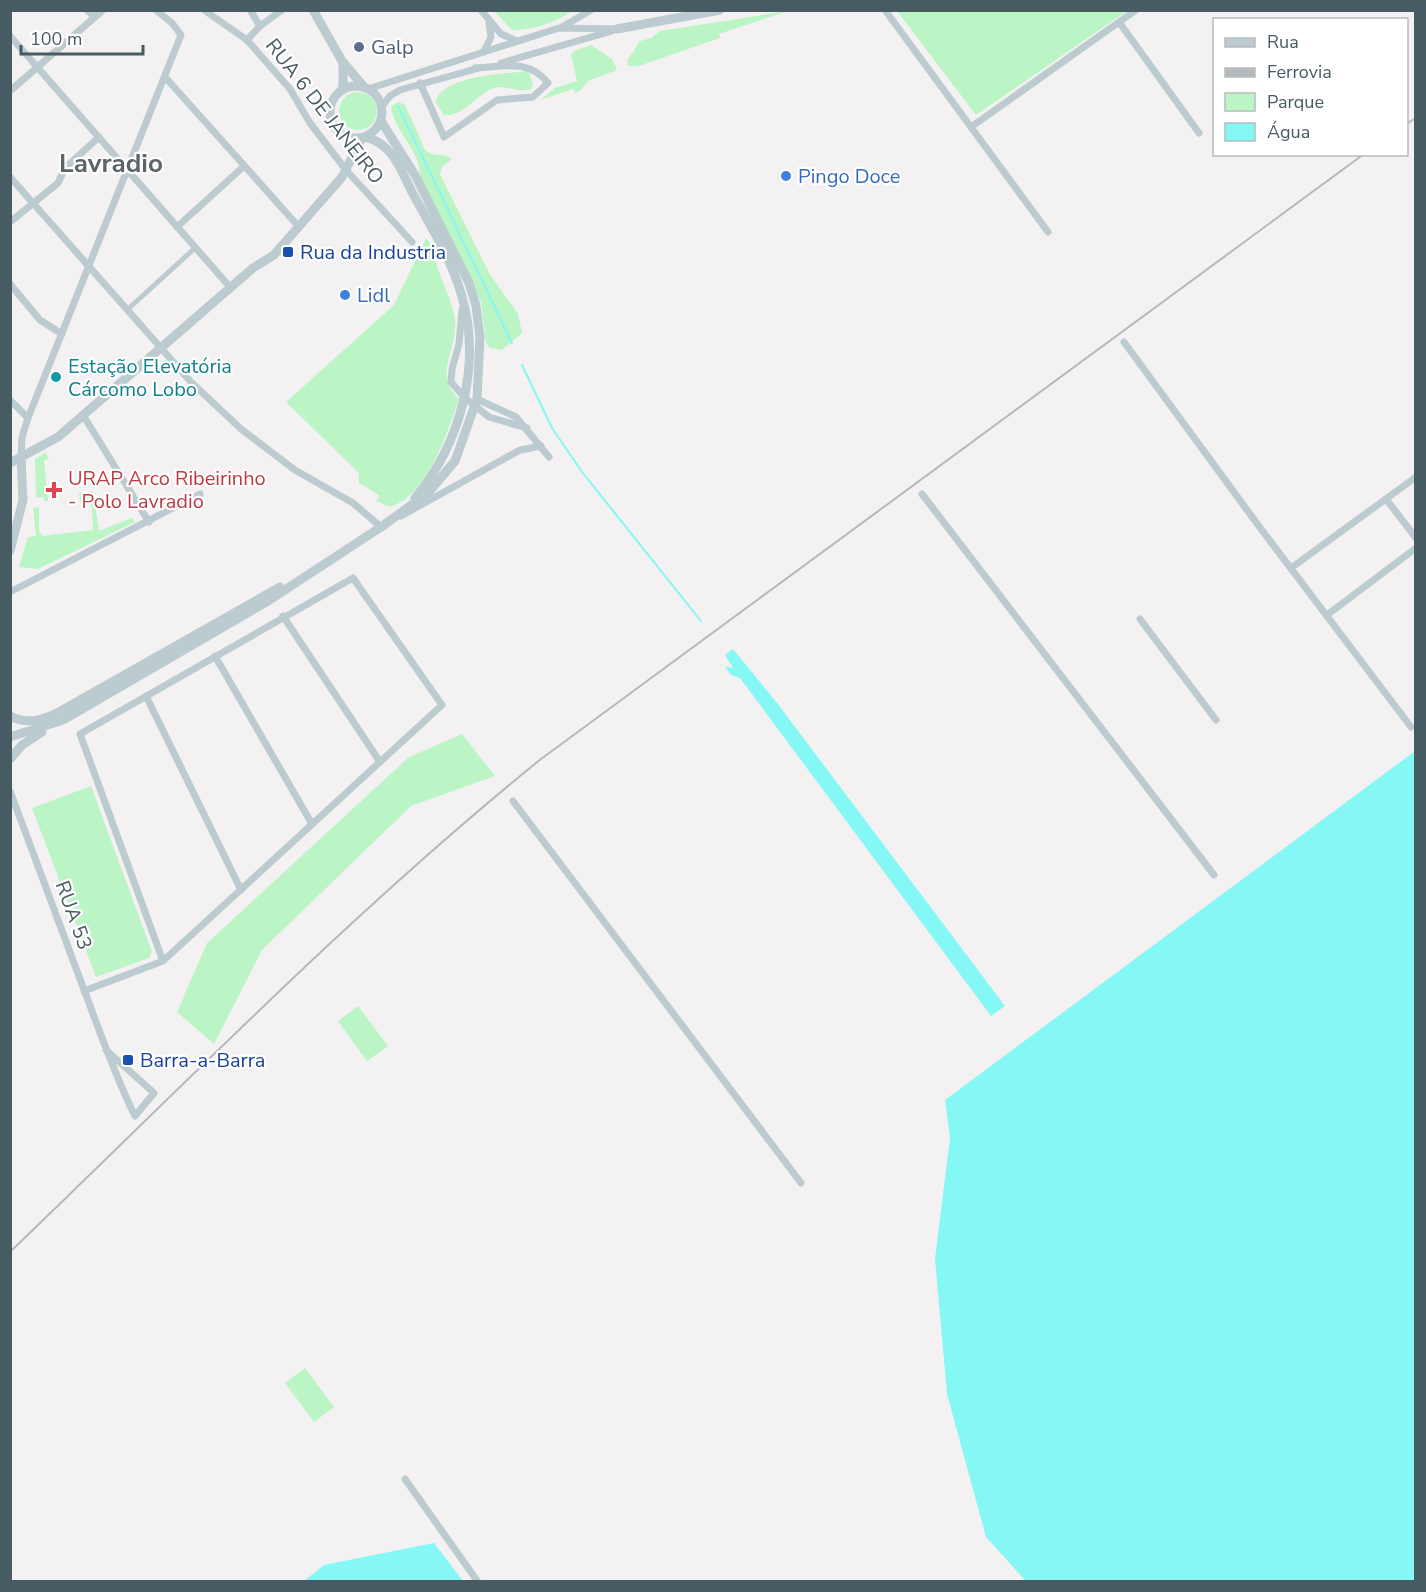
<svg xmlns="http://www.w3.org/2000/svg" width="1426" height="1592" font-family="'Nunito Sans',sans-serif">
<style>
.green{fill:#bcf5c5}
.water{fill:#85f7f4}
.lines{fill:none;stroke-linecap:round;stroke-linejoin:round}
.stream{stroke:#85f7f4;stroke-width:2}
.pedestrian{stroke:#bbcbcf;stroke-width:5}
.minor{stroke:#bbcbcf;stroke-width:7}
.tertiary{stroke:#bbcbcf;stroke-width:9}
.rail{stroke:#b3b9bd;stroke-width:2}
.service-dot{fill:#5c6f8a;stroke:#fff;stroke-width:2}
.shop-dot{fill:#3f7fe0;stroke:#fff;stroke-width:2}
.transit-dot{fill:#1a4fb4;stroke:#fff;stroke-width:2}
.culture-dot{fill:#0f9aa8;stroke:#fff;stroke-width:2}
.health-dot{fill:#e0444e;stroke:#fff;stroke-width:2}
.labels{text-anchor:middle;stroke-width:4.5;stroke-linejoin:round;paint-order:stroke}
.service-label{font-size:20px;fill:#4e5e75;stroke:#fff;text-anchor:start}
.street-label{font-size:20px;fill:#475b62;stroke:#fff}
.shop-label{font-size:20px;fill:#366cbe;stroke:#fff;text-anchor:start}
.transit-label{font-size:20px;fill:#164399;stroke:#fff;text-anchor:start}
.culture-label{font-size:20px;fill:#0d838f;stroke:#fff;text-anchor:start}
.health-label{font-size:20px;fill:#be3a42;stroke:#fff;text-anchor:start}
.district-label{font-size:26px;font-weight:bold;fill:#5d6467;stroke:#fff}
</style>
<rect width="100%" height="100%" fill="#f4f1f2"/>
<g class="green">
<path d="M494 11H572C555 23 533 30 512 30Z"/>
<path d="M788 11 719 34 720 38 639 66H628L627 61 640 41 651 38 660 31Z"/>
<path d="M897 11V10L1127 11 976 115Z"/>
<path d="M591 45 612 59 617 70 588 81 580 91 575 93 573 89 540 100 555 88 577 81 571 54 574 51Z"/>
<path d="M528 71 533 83 531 89C519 94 506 84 494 88 476 94 464 117 444 115L435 101C446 75 502 74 528 71Z"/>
<circle cx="358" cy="111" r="19"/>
<path d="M399 102 405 105 425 150C434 158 444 152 452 159L442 167 440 174 489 273 518 314 522 333 502 350 490 348 486 343 481 303 420 178C422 152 394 132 391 106Z"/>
<path d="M426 238C435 247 434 261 439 272 445 289 453 303 455 321 458 352 432 373 459 399 448 431 427 496 390 507L376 501 380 496 359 483V473L286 402 394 305Z"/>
<path d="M46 452 49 459 44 460 48 501H45L44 497 36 498 35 459Z"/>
<path d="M93 491 99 531 132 518 135 522 38 569 19 567 28 537 36 536 33 508 39 507V530L42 536 93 530 92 508 89 501 80 502 79 493Z"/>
<path d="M462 734 495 776 411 806 262 950 214 1044 177 1012 207 943 409 757Z"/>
<path d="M91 786 152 952 149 958 96 977 32 808Z"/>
<path d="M358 1006 388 1046 367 1061 338 1021Z"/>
<path d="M305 1368 334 1407 314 1422 285 1383Z"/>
</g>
<g class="water">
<path d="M733 649 777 703 1005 1006 991 1016 740 678 731 675 725 667 733 668 725 655Z"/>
<path d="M1415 751V1581H1026L986 1537 947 1394 935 1259 950 1138 945 1100Z"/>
<path d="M434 1543 463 1581H304L324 1565Z"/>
</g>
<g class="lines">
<g class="stream">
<path d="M398 106 512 343"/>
<path d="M522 365 552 428 582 472 701 621"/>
</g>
<path class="pedestrian" d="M127 310 195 248"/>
<g class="minor">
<path d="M87 10 95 17"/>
<path d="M204 10 247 40 290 89 310 123 346 170 412 242"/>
<path d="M250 10 260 26"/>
<path d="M481 10 501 34 517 41"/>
<path d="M885 10 1048 232"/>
<path d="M1119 22 1199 133"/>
<path d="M562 27 591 10"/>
<path d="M10 36 230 287"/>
<path d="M247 40 260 26 282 10"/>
<path d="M484 51 491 37 489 23"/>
<path d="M501 63 612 31"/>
<path d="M165 77 299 227"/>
<path d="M420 83 444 137 497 100 533 97 548 83C528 58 504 67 475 68"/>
<path d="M368 89 559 28 617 29"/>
<path d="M10 91 103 10"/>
<path d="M382 106 390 96 400 90 479 68"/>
<path d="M971 127 1136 10"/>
<path d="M10 177 191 382 241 429 295 470 353 503 381 527 384 526"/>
<path d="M10 222 58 183 65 168 99 137"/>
<path d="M177 227 243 167"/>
<path d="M10 284 40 320 62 334"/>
<path d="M462 310 459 344 452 369 451 382 465 398 489 417 527 428"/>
<path d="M1124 342 1261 529 1411 727"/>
<path d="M477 399 516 417 549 457"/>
<path d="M10 400 28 418"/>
<path d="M83 415 149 522"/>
<path d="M21 458 22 437 28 418 181 35 172 23 156 10"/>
<path d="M922 494 1214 875"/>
<path d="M1386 499 1416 538"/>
<path d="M401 516 520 450 541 446"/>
<path d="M1291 568 1416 477"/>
<path d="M10 592 200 494"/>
<path d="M1327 615 1416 548"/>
<path d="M283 616 380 762"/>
<path d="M1140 619 1216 720"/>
<path d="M215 656 312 824"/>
<path d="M146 696 241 890"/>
<path d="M10 791 77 971C96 1020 112 1070 135 1116L154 1093 106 1050"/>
<path d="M513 801 801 1183"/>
<path d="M84 991 163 961 442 705 353 578 80 734 163 961"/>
<path d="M405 1479 478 1582"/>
</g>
<g class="tertiary">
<path d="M313 10 342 61 364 87"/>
<path d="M617 29 720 10"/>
<path d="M343 64V90"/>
<circle cx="356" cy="112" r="26"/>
<path d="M365 137C393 143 401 171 413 194 431 227 452 260 462 297 482 366 460 444 415 498"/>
<path d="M10 463 58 437 253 268 274 255 342 177 362 138"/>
<path d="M10 551 23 500 21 458"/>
<path d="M10 716C27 725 43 720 59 712L280 587"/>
<path d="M10 737 63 720 268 601 381 527 428 493 455 461 477 399 480 337 476 306 469 283 415 175 381 121"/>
<path d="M10 759 22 745 42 732"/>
</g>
<g class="rail">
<path d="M1406 124 1416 118"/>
<path d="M10 1252C184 1085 354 910 541 759L1364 154"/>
</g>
</g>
<circle class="service-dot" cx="359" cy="47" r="6"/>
<g class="shop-dot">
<circle cx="786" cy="176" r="6"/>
<circle cx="345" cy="295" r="6"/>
</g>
<g class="transit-dot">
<rect x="282" y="246" width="12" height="12" rx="3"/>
<rect x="122" y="1054" width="12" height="12" rx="3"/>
</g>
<circle class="culture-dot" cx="56" cy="377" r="6"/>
<path class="health-dot" d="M51 481h6v6h6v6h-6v6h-6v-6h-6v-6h6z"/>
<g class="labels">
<g class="service-label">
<text x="371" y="54">Galp</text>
</g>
<g class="street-label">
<text transform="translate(325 111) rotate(52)" y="7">RUA 6 DE JANEIRO</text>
<text transform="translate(74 915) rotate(70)" y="7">RUA 53</text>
</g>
<g class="shop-label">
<text x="798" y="183">Pingo Doce</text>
<text x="357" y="302">Lidl</text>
</g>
<g class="transit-label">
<text x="300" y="259">Rua da Industria</text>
<text x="140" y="1067">Barra-a-Barra</text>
</g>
<g class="culture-label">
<text x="68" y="373">Estação Elevatória<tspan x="68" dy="23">Cárcomo Lobo</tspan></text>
</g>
<g class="health-label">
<text x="68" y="485">URAP Arco Ribeirinho<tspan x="68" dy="23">- Polo Lavradio</tspan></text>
</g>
<g class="district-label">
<text x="111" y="172">Lavradio</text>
</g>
</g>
<rect width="1426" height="1592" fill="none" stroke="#475b62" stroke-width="24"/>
<rect x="1213" y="18" width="195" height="138" fill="#ffffff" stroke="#b5bdc0" stroke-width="1.5"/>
<rect x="1225" y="38" width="30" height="9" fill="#bbcbcf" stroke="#b5bdc0" stroke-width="1.5"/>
<text x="1267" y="48" font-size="18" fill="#475b62">Rua</text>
<rect x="1225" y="68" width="30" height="9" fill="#b3b9bd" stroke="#b5bdc0" stroke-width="1.5"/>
<text x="1267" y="78" font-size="18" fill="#475b62">Ferrovia</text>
<rect x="1225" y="93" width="30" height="18" fill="#bcf5c5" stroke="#b5bdc0" stroke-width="1.5"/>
<text x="1267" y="108" font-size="18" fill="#475b62">Parque</text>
<rect x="1225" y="123" width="30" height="18" fill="#85f7f4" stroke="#b5bdc0" stroke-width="1.5"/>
<text x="1267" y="138" font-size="18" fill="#475b62">Água</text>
<path d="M21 45v9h122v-9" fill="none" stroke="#475b62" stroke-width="3"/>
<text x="30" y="45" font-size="18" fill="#475b62" stroke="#ffffff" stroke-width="4.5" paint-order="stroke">100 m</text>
</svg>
